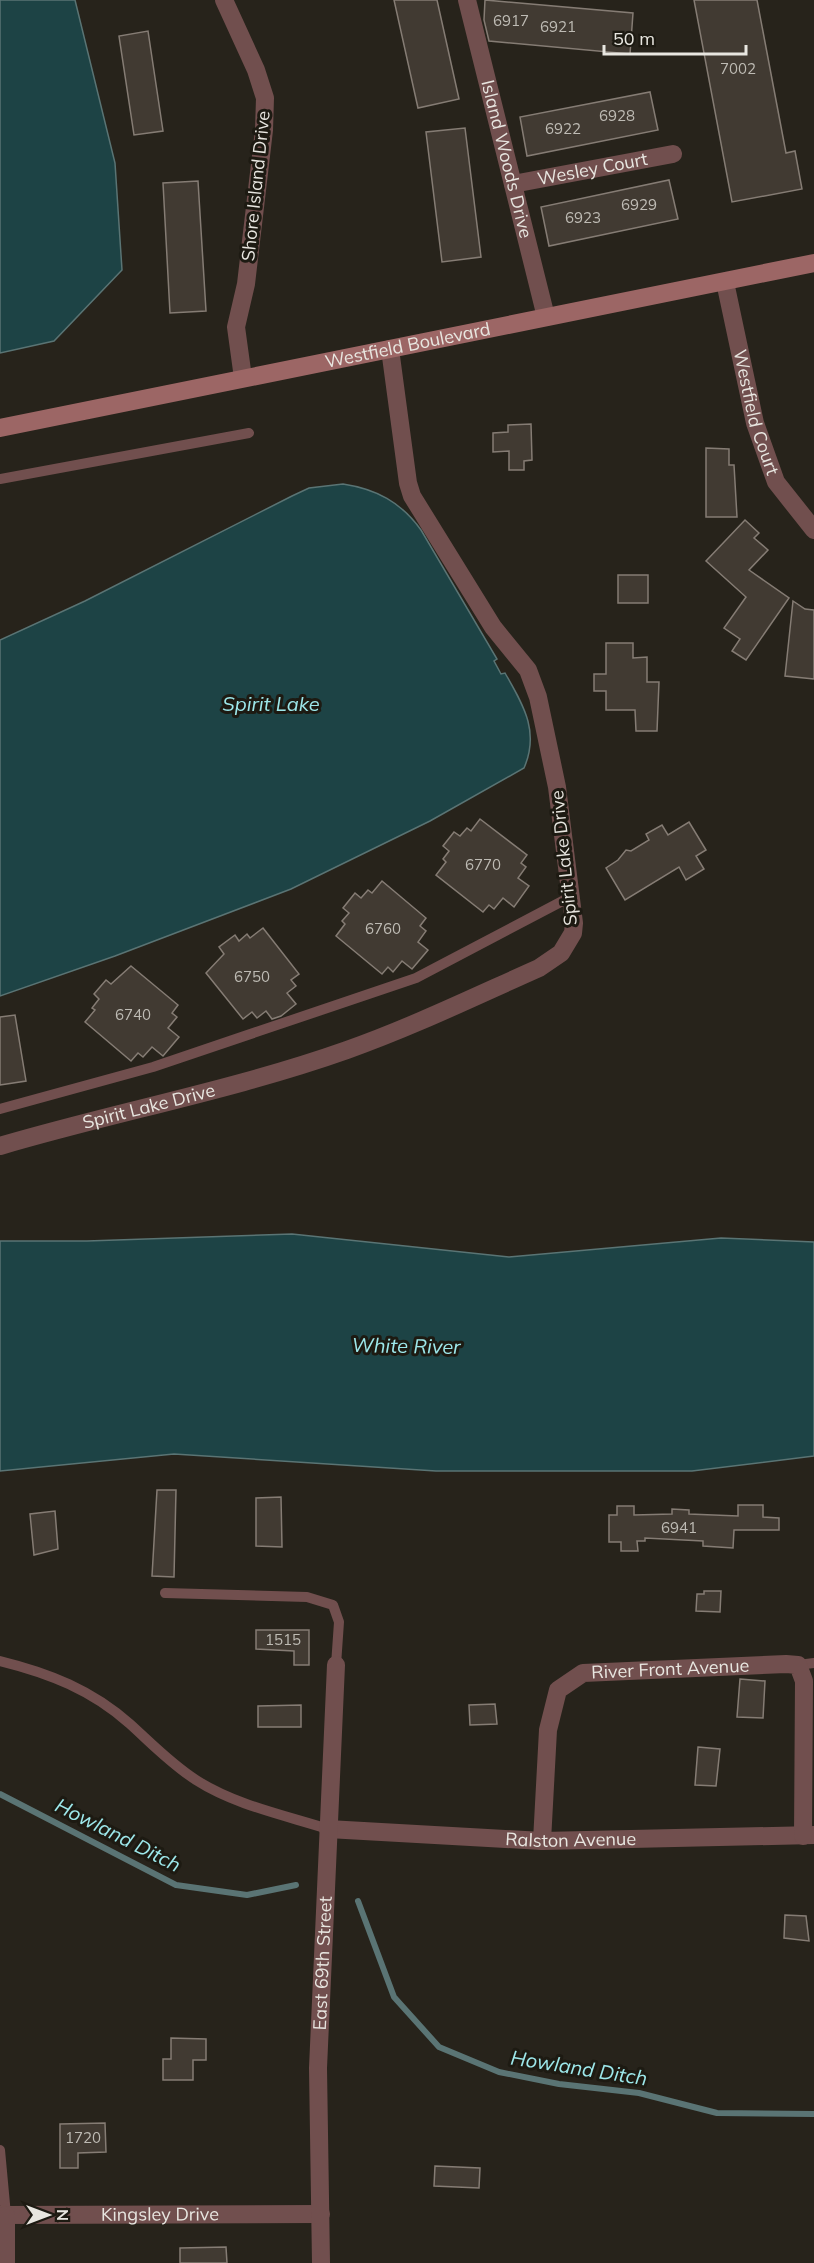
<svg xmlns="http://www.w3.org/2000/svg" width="814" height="2263" font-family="Mulish,sans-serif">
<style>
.water{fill:#1d4345;stroke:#5a7474;stroke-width:1.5}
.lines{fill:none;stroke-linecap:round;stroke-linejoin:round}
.stream{stroke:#5a7474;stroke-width:6}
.building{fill:#413a32;stroke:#857c74;stroke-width:1.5}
.lane{stroke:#714f4e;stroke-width:10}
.street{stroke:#714f4e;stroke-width:18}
.secondary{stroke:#9c6665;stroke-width:18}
.labels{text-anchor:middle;stroke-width:6;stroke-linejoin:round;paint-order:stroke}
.number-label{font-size:15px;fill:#bebbb4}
.street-label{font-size:18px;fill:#e8e6e0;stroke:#1d1a12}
.water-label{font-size:20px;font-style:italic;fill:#9de8eb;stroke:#1d1a12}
</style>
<rect width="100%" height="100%" fill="#27231b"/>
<g class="water">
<path d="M0 0H75L115 163 122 270 54 341 0 353Z"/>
<path d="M343 484C376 489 401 502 421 530L497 659 494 661 501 674 505 673C523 705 540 731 524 768L430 821 291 889 115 956 0 996V640L85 601 292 496 309 488Z"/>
<path d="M292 1234 509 1257 721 1238 814 1242V1456L692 1471H436L174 1454 0 1471V1241H87Z"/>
</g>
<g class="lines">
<g class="stream">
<path d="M0 1794 176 1885 247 1895 296 1885"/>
<path d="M358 1901 394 1997 439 2047 499 2072 559 2084 639 2093 717 2113 814 2114"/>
</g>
</g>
<g class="building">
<path d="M394 0H437L459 99 418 108Z"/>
<path d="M485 0 633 13 630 54 489 41 484 20Z"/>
<path d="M694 0H757L786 153 795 151 802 189 732 202Z"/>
<path d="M148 31 163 131 134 135 119 36Z"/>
<path d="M650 92 658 130 527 156 520 117Z"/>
<path d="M465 128 481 257 442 262 426 132Z"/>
<path d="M669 180 678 219 549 246 541 207Z"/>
<path d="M198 181 206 311 170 313 163 183Z"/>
<path d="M531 424 532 460 524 461V470H509V451L493 452V433L508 432V425Z"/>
<path d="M706 448 729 449V465H734L737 517H706Z"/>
<path d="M745 520 759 533 754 538 768 550 749 570 789 598 746 660 732 651 740 639 724 628 746 597 706 561Z"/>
<rect x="618" y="575" width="30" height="28"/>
<path d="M793 601 805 609 814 610V679L785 676Z"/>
<path d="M606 643H633V658L647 657V682H659L657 731H636L635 710H606V691H594V674H606Z"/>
<path d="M480 819 527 855 521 863 526 867 518 878 529 886 514 907 503 898 494 909 489 905 483 912 436 875 446 862 443 859 449 851 443 846 454 832 460 836 467 828 471 831Z"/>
<path d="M689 822 706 850 696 856 704 869 686 880 679 867 625 900 606 868 618 860 626 850 631 851 649 840 646 834 662 825 668 835Z"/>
<path d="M382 881 426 918 420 926 426 931 418 942 428 950 412 969 402 961 393 972 388 967 382 974 336 936 345 924 342 921 349 913 343 908 355 893 361 898 368 890 372 893Z"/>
<path d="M263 928 299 974 291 980 296 986 287 993 296 1004 281 1016 272 1019 266 1011 257 1018 252 1012 243 1019 206 973 224 954 219 947 235 935 239 941 247 934 250 938Z"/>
<path d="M131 966 178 1005 172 1013 177 1017 168 1028 179 1037 163 1056 152 1047 143 1057 138 1053 131 1061 85 1022 95 1010 92 1008 99 999 94 994 106 980 111 984Z"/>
<path d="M15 1015 26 1081 0 1085V1017Z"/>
<path d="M157 1490H176L174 1577 152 1576Z"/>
<path d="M281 1497 282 1547 256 1546V1498Z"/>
<path d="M738 1505H763V1517L779 1518V1530H734L733 1548 703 1546V1541L645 1538V1541H637L638 1551H621V1542H609V1515H617V1506H634V1515L672 1514V1509L689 1510V1514L738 1516Z"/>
<path d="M55 1511 58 1549 34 1555 30 1514Z"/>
<path d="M704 1591H721L720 1612 696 1611 697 1594H704Z"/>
<path d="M256 1630H309V1665H294V1651L256 1649Z"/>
<path d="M740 1679 765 1681 763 1718 737 1717Z"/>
<path d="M495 1704 497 1724 470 1725 469 1705Z"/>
<path d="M301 1705V1727H258V1706Z"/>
<path d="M698 1747 720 1749 716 1786 695 1785Z"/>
<path d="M785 1915 806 1916 809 1941 784 1938Z"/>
<path d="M171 2038 206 2039V2060H193V2080H163V2059H171Z"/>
<path d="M105 2123 106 2152 78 2153V2168H60V2124Z"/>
<path d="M435 2166 480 2168 479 2188 434 2186Z"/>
<path d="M226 2247 227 2263H180V2248Z"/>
</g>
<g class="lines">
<g class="lane">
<path d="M0 479 249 433"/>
<path d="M0 1109 153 1067 416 978 572 896"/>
<path d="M165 1593 307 1597 333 1605 339 1622 336 1665"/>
<path d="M0 1661C49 1673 92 1690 130 1724 151 1743 171 1764 196 1780 235 1805 284 1815 328 1829"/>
<path d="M798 1665 814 1663"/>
<path d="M0 2150 6 2215"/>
</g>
<g class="street">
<path d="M224 0 256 70 265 98 264 130 246 284 236 327 243 378"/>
<path id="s1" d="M467 0 546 317"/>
<path id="s2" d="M513 184 673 154"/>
<path id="s3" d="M725 282 755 423 776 482 814 530"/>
<path id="s4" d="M0 1146C115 1112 234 1090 347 1050 412 1027 476 996 539 968L561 953 573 933 574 923 557 787 538 697 528 670 493 627 412 496 408 483 390 349"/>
<path id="s5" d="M328 1829 542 1841 814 1835"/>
<path id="s6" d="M542 1841 548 1730 558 1690 583 1673 786 1664 798 1665 804 1681 803 1836"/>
<path id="s7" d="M0 2215 321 2214"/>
<path d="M6 2215V2263"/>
<path id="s8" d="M321 2263 318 2068 336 1665"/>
</g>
<path class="secondary" id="s9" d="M0 428 814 263"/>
</g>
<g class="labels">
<g class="number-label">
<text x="511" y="26">6917</text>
<text x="558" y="32">6921</text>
<text x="738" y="74">7002</text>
<text x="617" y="121">6928</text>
<text x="563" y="134">6922</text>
<text x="639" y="210">6929</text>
<text x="583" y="223">6923</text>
<text x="483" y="870">6770</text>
<text x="383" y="934">6760</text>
<text x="252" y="982">6750</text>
<text x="133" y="1020">6740</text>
<text x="679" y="1533">6941</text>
<text x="283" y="1645">1515</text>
<text x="83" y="2143">1720</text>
</g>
<g class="street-label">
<text dy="6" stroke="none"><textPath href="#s1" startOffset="164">Island Woods Drive</textPath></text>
<text dy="6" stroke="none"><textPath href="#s2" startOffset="81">Wesley Court</textPath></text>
<text transform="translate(256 186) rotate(-84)" y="6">Shore Island Drive</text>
<text dy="6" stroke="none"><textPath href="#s9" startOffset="416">Westfield Boulevard</textPath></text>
<text dy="6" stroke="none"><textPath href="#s3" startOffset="134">Westfield Court</textPath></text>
<text transform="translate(564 858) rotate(-96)" y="6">Spirit Lake Drive</text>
<text dy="6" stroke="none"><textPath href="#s4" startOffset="154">Spirit Lake Drive</textPath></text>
<text dy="6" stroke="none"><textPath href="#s6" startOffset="270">River Front Avenue</textPath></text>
<text dy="6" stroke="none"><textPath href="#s5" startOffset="243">Ralston Avenue</textPath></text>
<text dy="6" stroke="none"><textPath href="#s8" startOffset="300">East 69th Street</textPath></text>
<text dy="6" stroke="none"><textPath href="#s7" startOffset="160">Kingsley Drive</textPath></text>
</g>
<g class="water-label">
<text x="271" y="711">Spirit Lake</text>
<text transform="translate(406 1346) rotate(1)" y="7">White River</text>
<text transform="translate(118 1835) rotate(27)" y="7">Howland Ditch</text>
<text transform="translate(579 2068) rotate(9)" y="7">Howland Ditch</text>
</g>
</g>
<g transform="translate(48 2215) rotate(90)" stroke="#1d1a12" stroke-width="4.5" paint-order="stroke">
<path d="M0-4.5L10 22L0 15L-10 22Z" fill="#e8e6e0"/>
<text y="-9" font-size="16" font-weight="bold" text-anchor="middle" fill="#e8e6e0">N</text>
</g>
<path d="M604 45v9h142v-9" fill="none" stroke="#e8e6e0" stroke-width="3"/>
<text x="613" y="45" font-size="18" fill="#e8e6e0" stroke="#1d1a12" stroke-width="4.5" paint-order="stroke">50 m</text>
</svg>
